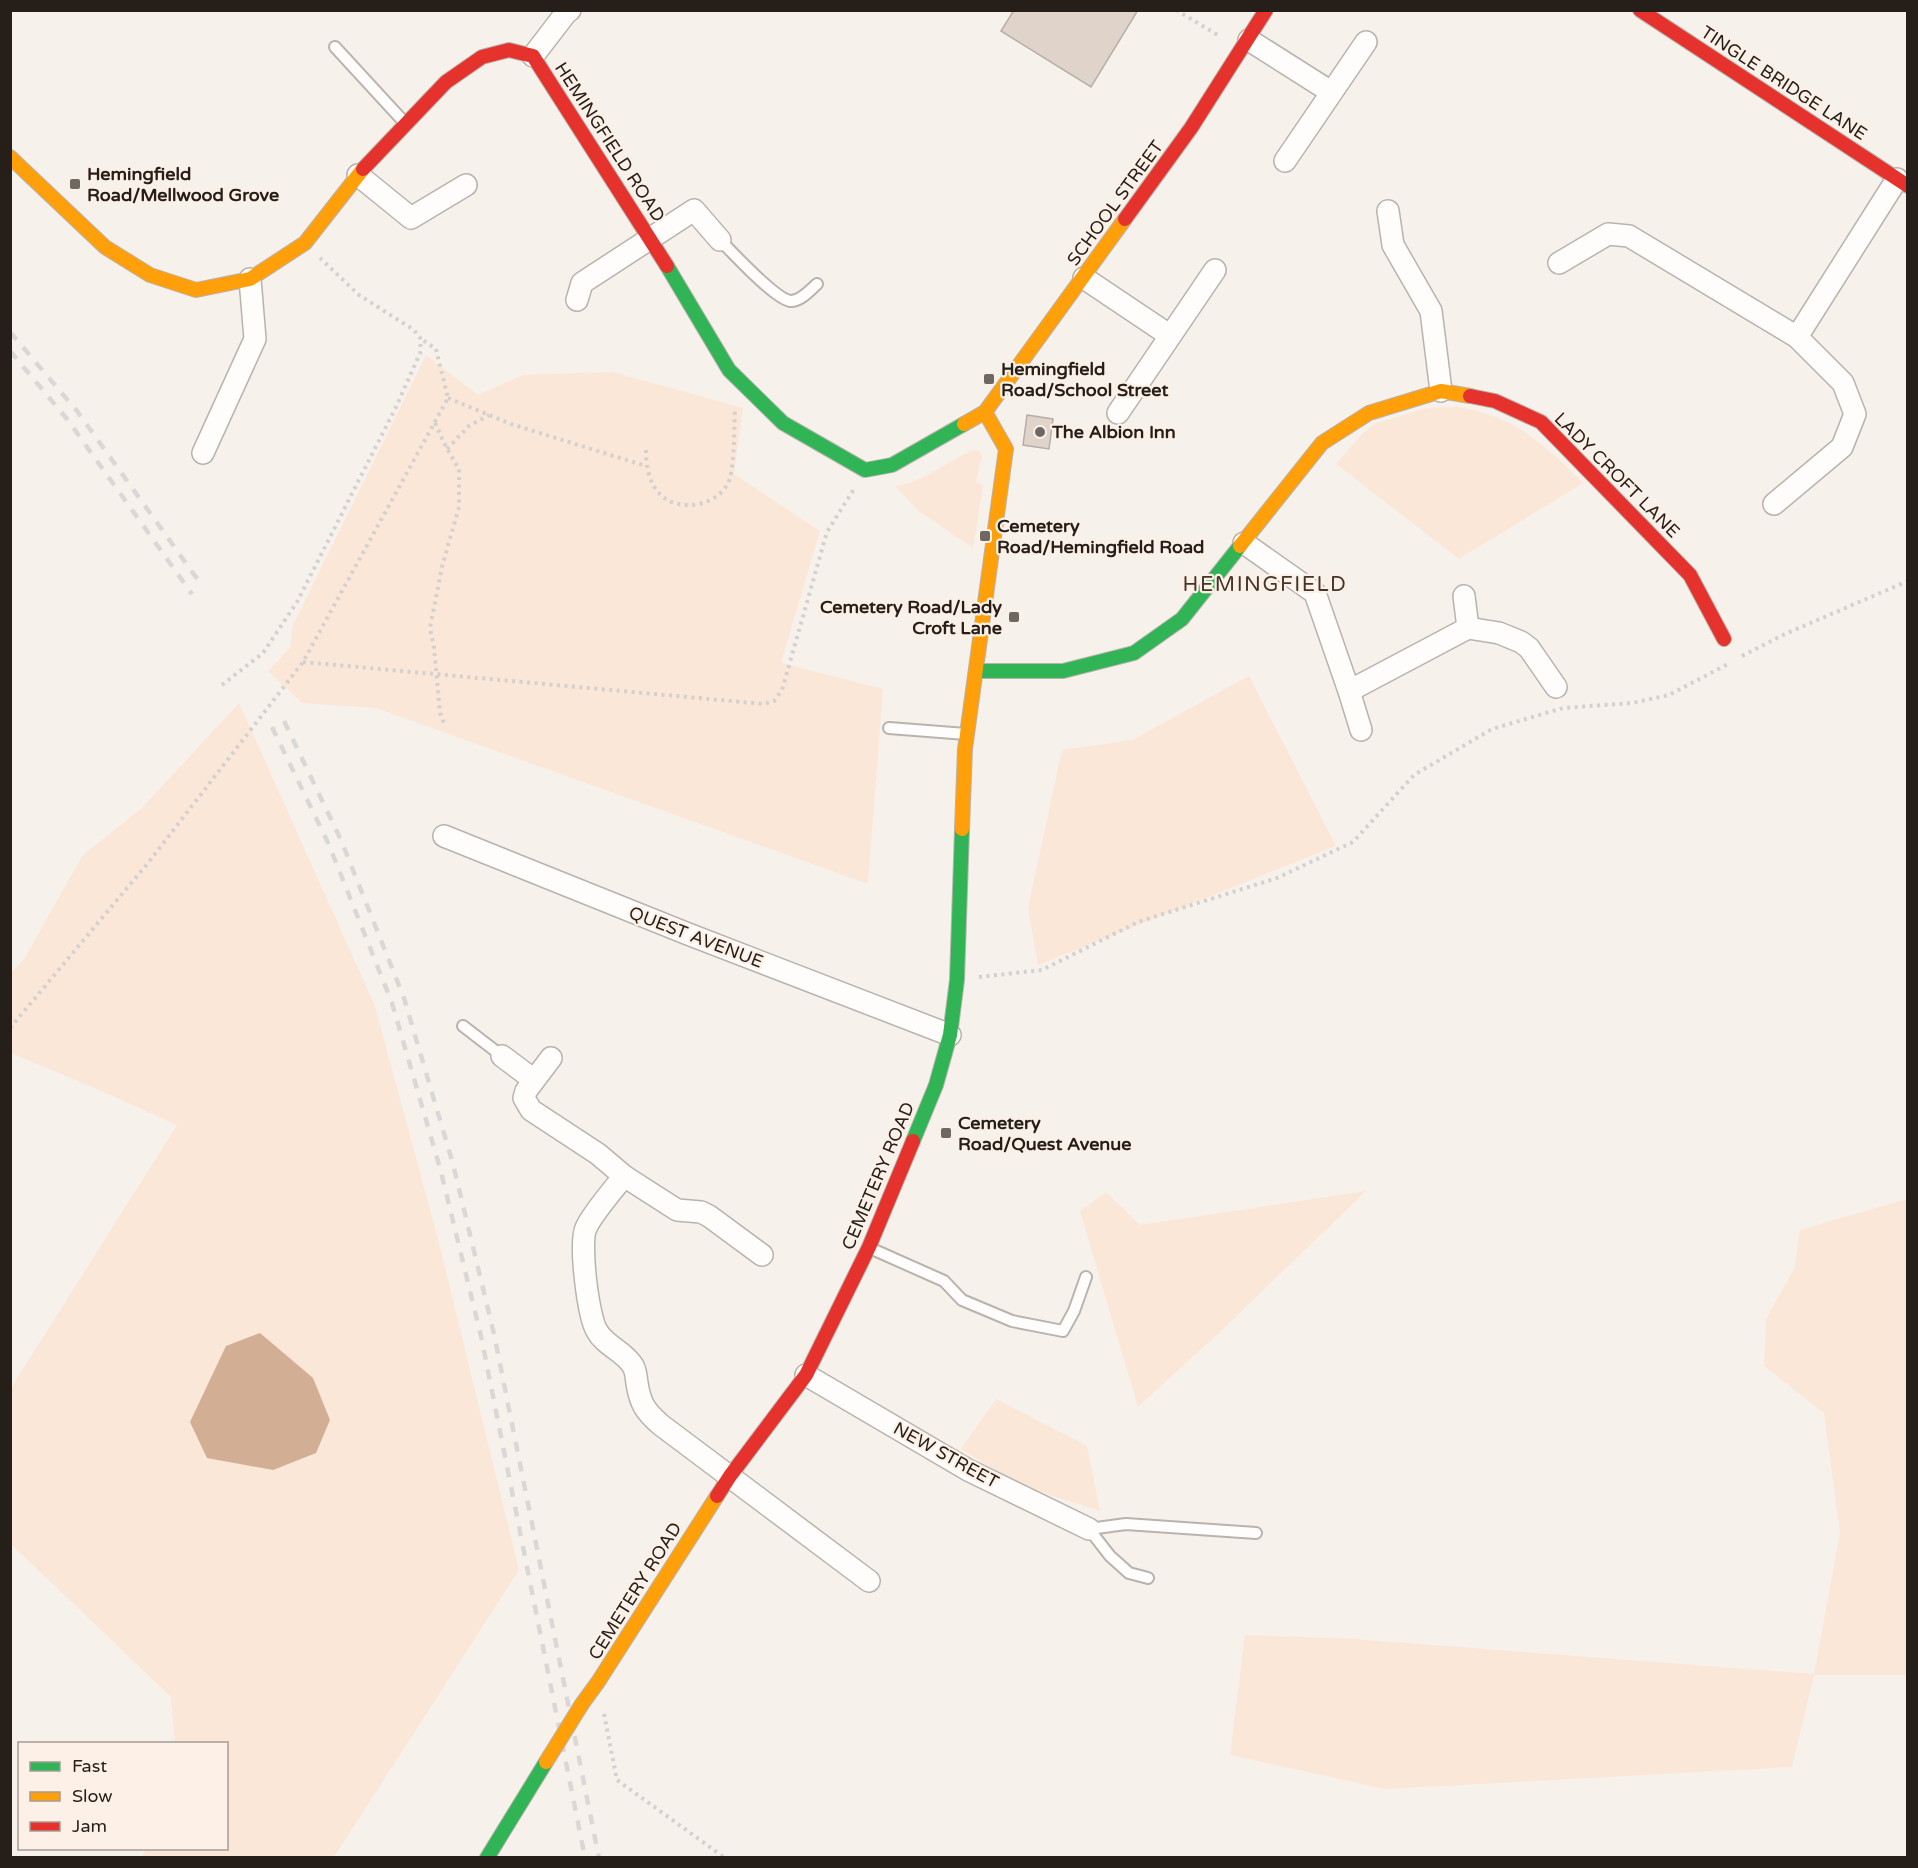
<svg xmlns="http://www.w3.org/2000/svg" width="1918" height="1868" font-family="'Varela Round',sans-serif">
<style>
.green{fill:#fbe7d7}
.water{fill:#d2ae94}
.building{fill:#e0d4ca;stroke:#b5afaa;stroke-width:1.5}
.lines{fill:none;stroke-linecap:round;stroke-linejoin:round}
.lane-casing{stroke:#b9b3ae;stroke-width:14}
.street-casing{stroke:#b9b3ae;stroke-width:24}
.fast-casing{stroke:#b9b3ae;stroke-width:16}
.slow-casing{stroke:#b9b3ae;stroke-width:16}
.jam-casing{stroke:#b9b3ae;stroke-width:16}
.path{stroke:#d3d1cf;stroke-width:4;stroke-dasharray:3 4.5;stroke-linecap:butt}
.lane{stroke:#fefdfc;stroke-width:10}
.street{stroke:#fefdfc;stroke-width:21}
.fast{stroke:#30b455;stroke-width:14}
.slow{stroke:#ff9f0a;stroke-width:14}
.jam{stroke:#e5322d;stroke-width:14}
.rail{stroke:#dad8d6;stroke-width:4.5;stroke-dasharray:10 10;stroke-linecap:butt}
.slow-bridge-casing{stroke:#b9b3ae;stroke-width:16;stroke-linecap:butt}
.slow-bridge{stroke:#ff9f0a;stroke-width:14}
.poi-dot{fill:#6e6863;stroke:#fcf0e7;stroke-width:2}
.labels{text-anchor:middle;stroke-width:4.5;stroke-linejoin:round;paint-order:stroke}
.street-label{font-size:18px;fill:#251e19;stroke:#fcf0e7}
.poi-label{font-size:18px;font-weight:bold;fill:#251e19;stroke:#fcf0e7;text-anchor:start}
.quarter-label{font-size:21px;letter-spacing:1.5px;fill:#443429;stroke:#fcf0e7}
</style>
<rect width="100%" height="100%" fill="#f7f1ec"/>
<g class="green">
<path d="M426 355 478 395 523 375 613 372 743 408 734 474 820 531 781 663 883 689 868 884 376 708 302 703 268 671 290 648 293 625Z"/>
<path d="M1427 408C1438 408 1452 406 1464 408 1517 418 1546 446 1583 483L1459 559 1336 464 1359 437 1374 424Z"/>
<path d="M973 450 979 451 982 455 976 482 983 485 973 548 919 511 895 486C923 483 947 461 973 450Z"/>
<path d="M1249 676 1336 846 1038 965 1028 908 1062 750 1132 740Z"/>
<path d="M239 703 375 1006 439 1243 519 1570 334 1857H142L146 1849 226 1848V1744L175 1743 171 1697 11 1544V1388L177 1125 99 1090 11 1053 10 974 24 959 83 855 142 808Z"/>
<path d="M1366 1191 1221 1331 1138 1407 1080 1211 1106 1192 1140 1225Z"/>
<path d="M1907 1199V1675H1814L1792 1767 1385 1789 1230 1755 1245 1635 1354 1639 1814 1674 1840 1533 1824 1413 1764 1366 1766 1319 1794 1269 1800 1230Z"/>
<path d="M996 1399 1087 1446 1100 1511 1044 1493 1002 1474 961 1449Z"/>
</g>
<path class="water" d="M260 1333 313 1378 330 1420 316 1453 273 1470 207 1458 190 1422 226 1346Z"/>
<g class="building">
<path d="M1014 10H1138L1091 87 1001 31Z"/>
<path d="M1027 415 1053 419 1049 449 1023 445Z"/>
</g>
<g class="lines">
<defs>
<g id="lane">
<path d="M335 47 404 122"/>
<path d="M720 240C733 253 774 298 790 301 800 302 810 290 817 284"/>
<path d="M889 728 966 734"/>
<path d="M463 1026 502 1056"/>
<path d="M872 1249 944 1281 962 1300 1012 1321 1063 1331 1074 1311 1086 1277"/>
<path d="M1089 1529 1126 1524 1256 1533"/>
<path d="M1089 1529 1110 1556 1129 1573 1148 1578"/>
</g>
<g id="street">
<path d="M1249 40 1331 92"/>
<path d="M533 56 566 13 570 10"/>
<path d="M1285 161 1366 42"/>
<path d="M358 175 411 218 466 185"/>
<path d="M1388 211 1393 245 1431 311 1441 391"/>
<path d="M1559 263 1608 234 1629 236 1797 337 1843 383 1855 414 1842 447 1774 504"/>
<path d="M1084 278 1169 335"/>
<path d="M577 300 582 283 694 210 720 240"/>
<path d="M1797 337 1897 179"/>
<path d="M1118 413 1215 270"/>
<path d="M203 453 255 339 250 279"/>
<path d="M1244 543 1315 593 1349 691 1468 628 1499 633 1521 642 1529 648 1556 687"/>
<path d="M1464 596 1468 628"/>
<path d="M1349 691 1361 730"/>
<path d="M444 836 688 934 950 1035"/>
<path d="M502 1056 534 1080"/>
<path d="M551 1058 526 1091 524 1098 531 1110 598 1154 624 1176 677 1210 701 1212 709 1216 762 1255"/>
<path d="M624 1176C614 1189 592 1214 586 1228 579 1242 588 1317 597 1331 605 1346 624 1351 633 1366 636 1371 636 1377 637 1383 640 1404 646 1412 661 1425L869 1581"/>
<path d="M806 1375 968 1470 1089 1529"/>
</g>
<g id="fast">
<path d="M667 266 729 370 783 423 865 470 892 465 964 424"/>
<path d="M977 671H1063L1134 653 1182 619 1240 546"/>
<path d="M913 1141 936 1085 950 1035 957 980 962 829"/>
<path d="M487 1858 546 1762"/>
</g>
<g id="slow">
<path d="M10 157 105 247 150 275 196 290 250 279 305 243 363 169"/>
<path d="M964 424 985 412 1125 219"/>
<path d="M1240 546 1322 443 1369 413 1441 391 1470 396"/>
<path d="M962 829 965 749 1006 449 985 412"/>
<path d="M582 1704 598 1682 717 1496"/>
</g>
<g id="jam">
<path d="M1640 10 1908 186"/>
<path d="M363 169 446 82 482 57 509 50 533 56 667 266"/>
<path d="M1125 219 1191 128 1266 10"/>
<path d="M1470 396 1495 401 1541 422 1690 575 1724 639"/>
<path d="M717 1496 730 1476 806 1375 869 1247 913 1141"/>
</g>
</defs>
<use href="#lane" class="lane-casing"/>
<use href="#street" class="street-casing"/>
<use href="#fast" class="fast-casing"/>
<use href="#slow" class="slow-casing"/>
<use href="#jam" class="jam-casing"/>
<g class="path">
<path d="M1176 10 1221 37"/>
<path d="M448 398 511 424 646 466"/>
<path d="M435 423 447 449 459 469V507L442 567 430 628 434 647 440 713 444 723"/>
<path d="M447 449 469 426 489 415"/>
<path d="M646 450C646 466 649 485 662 496 680 512 715 506 727 485 735 473 734 425 735 408"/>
<path d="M1742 656 1785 634 1908 581"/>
<path d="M303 662 764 704 774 701 782 690 827 532 854 489"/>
<path d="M222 685 263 653 297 602 396 407 421 351 420 338 414 330 359 295 320 258"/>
<path d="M979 977 1042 970 1138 922 1277 878 1353 842 1414 775 1492 729 1563 708 1632 703 1669 695 1728 664"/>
<path d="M10 1028 148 863 303 662 448 398 436 349 420 338"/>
<path d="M604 1714 617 1780 725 1858"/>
</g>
<use href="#lane" class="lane"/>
<use href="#street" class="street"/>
<use href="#fast" class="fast"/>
<use href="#slow" class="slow"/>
<use href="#jam" class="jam"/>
<g class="rail">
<path d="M10 332 77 411 203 587"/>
<path d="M10 351 67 419 192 594"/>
<path d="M284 721 341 840 404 998 453 1164 494 1334 599 1858"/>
<path d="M272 727 329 845 392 1003 440 1168 481 1336 585 1858"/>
</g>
<defs>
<path id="slow-bridge" d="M546 1762 582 1704"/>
</defs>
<use href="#slow-bridge" class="slow-bridge-casing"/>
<use href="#slow-bridge" class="slow-bridge"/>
</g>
<g class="poi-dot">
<rect x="69" y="178" width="12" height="12" rx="3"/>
<rect x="983" y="373" width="12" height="12" rx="3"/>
<circle cx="1040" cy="432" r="6"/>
<rect x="979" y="530" width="12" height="12" rx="3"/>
<rect x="1008" y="611" width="12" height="12" rx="3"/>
<rect x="940" y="1127" width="12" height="12" rx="3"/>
</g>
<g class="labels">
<g class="street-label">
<text transform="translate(1784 83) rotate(33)" y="6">TINGLE BRIDGE LANE</text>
<text transform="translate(610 142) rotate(57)" y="6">HEMINGFIELD ROAD</text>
<text transform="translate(1115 203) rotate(-54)" y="6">SCHOOL STREET</text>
<text transform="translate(1617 475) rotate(45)" y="6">LADY CROFT LANE</text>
<text transform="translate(696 937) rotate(21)" y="6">QUEST AVENUE</text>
<text transform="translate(878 1176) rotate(-67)" y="6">CEMETERY ROAD</text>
<text transform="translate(946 1455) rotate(29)" y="6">NEW STREET</text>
<text transform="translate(635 1591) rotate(-58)" y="6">CEMETERY ROAD</text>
</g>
<g class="poi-label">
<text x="87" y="180">Hemingfield<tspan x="87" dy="21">Road/Mellwood Grove</tspan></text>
<text x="1001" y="375">Hemingfield<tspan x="1001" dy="21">Road/School Street</tspan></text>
<text x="1052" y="438">The Albion Inn</text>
<text x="997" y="532">Cemetery<tspan x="997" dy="21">Road/Hemingfield Road</tspan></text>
<text x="1002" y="613" text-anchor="end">Cemetery Road/Lady<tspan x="1002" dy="21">Croft Lane</tspan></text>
<text x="958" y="1129">Cemetery<tspan x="958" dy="21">Road/Quest Avenue</tspan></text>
</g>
<g class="quarter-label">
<text x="1265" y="591">HEMINGFIELD</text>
</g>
</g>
<rect width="1918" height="1868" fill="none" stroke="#251e19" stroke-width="24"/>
<rect x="18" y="1742" width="210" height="108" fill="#fcf0e7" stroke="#a69c95" stroke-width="1.5"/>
<rect x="30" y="1762" width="30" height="9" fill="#30b455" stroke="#a69c95" stroke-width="1.5"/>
<text x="72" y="1772" font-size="18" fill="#251e19">Fast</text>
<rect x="30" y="1792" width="30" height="9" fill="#ff9f0a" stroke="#a69c95" stroke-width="1.5"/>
<text x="72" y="1802" font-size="18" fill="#251e19">Slow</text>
<rect x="30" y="1822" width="30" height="9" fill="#e5322d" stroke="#a69c95" stroke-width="1.5"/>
<text x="72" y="1832" font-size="18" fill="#251e19">Jam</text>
</svg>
